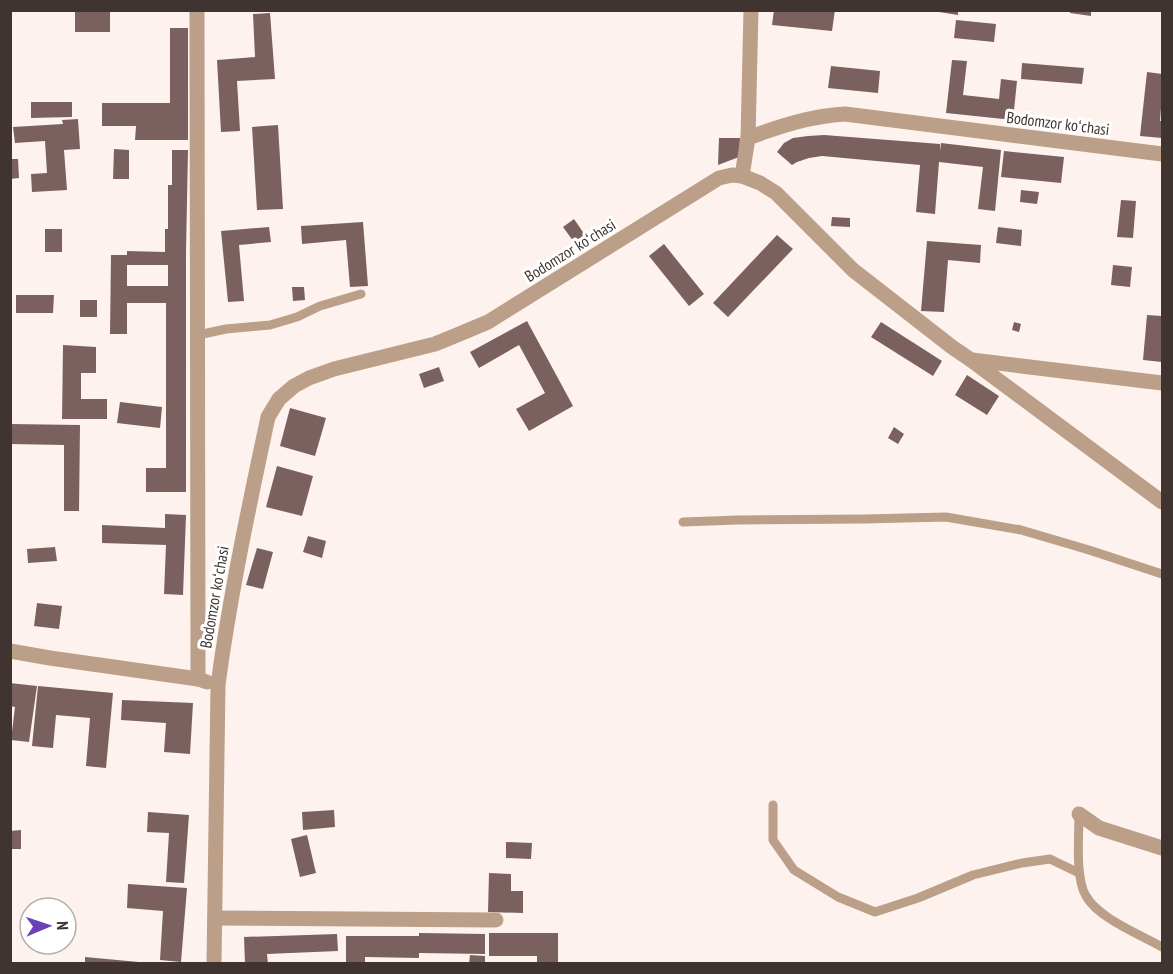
<svg xmlns="http://www.w3.org/2000/svg" width="1173" height="974" font-family="'PT Sans Narrow',sans-serif">
<style>
.building{fill:#7b6060;fill-rule:evenodd}
.lines{fill:none;stroke-linecap:round;stroke-linejoin:round}
.service{stroke:#bc9f88;stroke-width:9}
.minor{stroke:#bc9f88;stroke-width:15}
.labels{text-anchor:middle;stroke-width:6;stroke-linejoin:round;paint-order:stroke}
.street-label{font-size:16px;fill:#3f3430;stroke:#fff}
</style>
<rect width="100%" height="100%" fill="#fef2ee"/>
<g class="building">
<path d="M774 10H835L832 31 772 25Z"/>
<path d="M939 10H958V15L939 12Z"/>
<path d="M1070 10H1091V16L1070 13Z"/>
<rect x="75" y="11" width="35" height="21"/>
<path d="M270 13 275 79 237 81 240 131 221 132 217 60 255 57 253 14Z"/>
<path d="M956 20 996 24 994 42 954 38Z"/>
<path d="M170 28H188V140H135L136 126H102V103H170Z"/>
<path d="M952 60 967 61 963 95 999 99 1001 79 1017 81 1013 120 946 113Z"/>
<path d="M1022 63 1084 68 1082 84 1021 79Z"/>
<path d="M831 66 880 71 878 93 828 88Z"/>
<path d="M1147 72 1162 74V95L1160 121H1162V138L1140 136Z"/>
<path d="M31 102H72V117L31 118Z"/>
<path d="M78 119 80 149 64 150 67 190 32 192 31 174 47 173 45 141 15 143 13 127 63 124 62 120Z"/>
<path d="M278 125 283 209 257 210 252 127Z"/>
<path d="M824 135 940 144V151L941 143 1001 150 995 211 978 209 983 167 939 162 935 214 916 212 920 165 822 156 809 158 797 162 792 165 777 152 784 143 793 138 808 136Z"/>
<path d="M719 138H740L739 157 718 165Z"/>
<path d="M114 149 129 150V179H113Z"/>
<path d="M172 150H188L186 252V492H146V468H166V303H127V334H110L111 255H127V251L165 252V229H168V185H172ZM127 265H168V286H127Z"/>
<path d="M1004 151 1064 157 1061 183 1001 177Z"/>
<path d="M10 159H18L19 178 10 179Z"/>
<path d="M1021 190 1039 192 1037 204 1020 202Z"/>
<path d="M1121 200 1136 201 1133 238 1117 237Z"/>
<path d="M832 217 850 218V227L831 226Z"/>
<path d="M574 219 587 238 576 245 563 227Z"/>
<path d="M363 222 368 286 350 287 346 240 302 244 301 226Z"/>
<path d="M269 227 271 242 239 245 244 301 228 302 221 231Z"/>
<path d="M998 227 1022 230 1021 246 996 243Z"/>
<rect x="45" y="229" width="17" height="23"/>
<path d="M777 235 793 249 728 317 713 303Z"/>
<path d="M927 241 981 245 980 263 948 260 944 312 921 311Z"/>
<path d="M664 244 704 294 689 306 649 256Z"/>
<path d="M1113 265 1132 267 1130 287 1111 285Z"/>
<path d="M292 287H304L305 300 293 301Z"/>
<path d="M16 295H54L53 313H16Z"/>
<rect x="80" y="300" width="17" height="17"/>
<path d="M1147 315 1162 316V362L1143 360Z"/>
<path d="M527 321 573 406 529 431 516 409 545 393 519 345 479 368 470 352Z"/>
<path d="M881 322 942 361 933 376 871 337Z"/>
<path d="M1014 322 1021 324 1019 332 1012 330Z"/>
<path d="M63 345 96 347V373H81V399H107V419H62Z"/>
<path d="M439 367 444 381 424 388 419 374Z"/>
<path d="M967 375 999 396 987 415 955 395Z"/>
<path d="M120 402 162 407 160 428 117 423Z"/>
<path d="M290 408 326 418 315 456 280 446Z"/>
<path d="M10 424 80 425 79 511H64V445L10 444Z"/>
<path d="M894 427 904 434 898 444 888 438Z"/>
<path d="M277 466 313 476 302 516 266 507Z"/>
<path d="M165 514 186 515 183 595 164 594 166 545 102 543V525L165 528Z"/>
<path d="M308 536 326 541 322 558 303 552Z"/>
<path d="M55 547 57 561 28 563 27 549Z"/>
<path d="M257 548 273 552 263 589 246 585Z"/>
<path d="M37 603 62 606 59 629 34 626Z"/>
<path d="M10 683 37 686 29 742 11 740 15 707 10 706Z"/>
<path d="M38 686 113 693 106 768 86 766 90 718 56 715 53 748 32 746Z"/>
<path d="M122 700 193 703 190 754 164 752 166 723 121 720Z"/>
<path d="M334 810 335 827 303 830 302 812Z"/>
<path d="M148 812 189 815 184 883 166 882 169 833 147 832Z"/>
<path d="M21 830V849H10V831Z"/>
<path d="M307 835 316 873 300 877 291 839Z"/>
<path d="M506 842 532 843 531 859 506 858Z"/>
<path d="M489 873 511 874V891H523V913L488 912Z"/>
<path d="M128 884 187 888 181 962 160 960 163 911 127 908Z"/>
<path d="M419 933 485 934V954L419 953V958L365 957V964H346V936H419Z"/>
<path d="M489 933H558V964H537V956H489Z"/>
<path d="M337 934 338 951 267 954 268 964H245L244 937Z"/>
<path d="M470 955 485 956V964H469Z"/>
<path d="M85 957 139 962V964H85Z"/>
</g>
<g class="lines">
<g class="service">
<path d="M198 335 226 329 270 325 297 317 320 306 361 294"/>
<path d="M683 522 738 520 865 519 946 517 1021 530 1089 550 1162 574"/>
<path d="M773 805V840L794 870 838 897 875 912 918 898 973 875 1022 863 1050 859 1079 873"/>
<path d="M1079 814C1079 835 1075 878 1086 896 1098 918 1141 935 1162 947"/>
</g>
<g class="minor">
<path d="M197 10 198 679"/>
<path d="M748 138 751 10"/>
<path d="M742 176 760 183 776 193 853 270 952 347 971 360 1162 502"/>
<path d="M972 360 1162 383"/>
<path d="M10 651 50 658 198 679 207 682"/>
<path d="M1079 814 1099 828 1162 848"/>
<path d="M215 918 496 920"/>
<path d="M214 964 218 685C230 595 249 506 268 417L279 399 294 386 309 378 334 369 435 344 457 335 488 322 719 178 732 175 742 176 748 138C780 126 811 116 845 114L1162 154"/>
</g>
</g>
<g class="labels">
<g class="street-label">
<text transform="translate(1058 123) rotate(7)" y="6">Bodomzor koʻchasi</text>
<text transform="translate(570 250) rotate(-32)" y="6">Bodomzor koʻchasi</text>
<text transform="translate(214 597) rotate(-80)" y="6">Bodomzor koʻchasi</text>
</g>
</g>
<rect width="1173" height="974" fill="none" stroke="#3f3430" stroke-width="24"/>
<g transform="translate(48 926) rotate(88)"><circle r="28" fill="#ffffff" stroke="#b2aeac" stroke-width="1.5"/>
<path d="M0-4.5L10 22L0 15L-10 22Z" fill="#6b40b8"/>
<text y="-9" font-size="16" font-weight="bold" text-anchor="middle" fill="#3f3430">N</text>
</g>
</svg>
